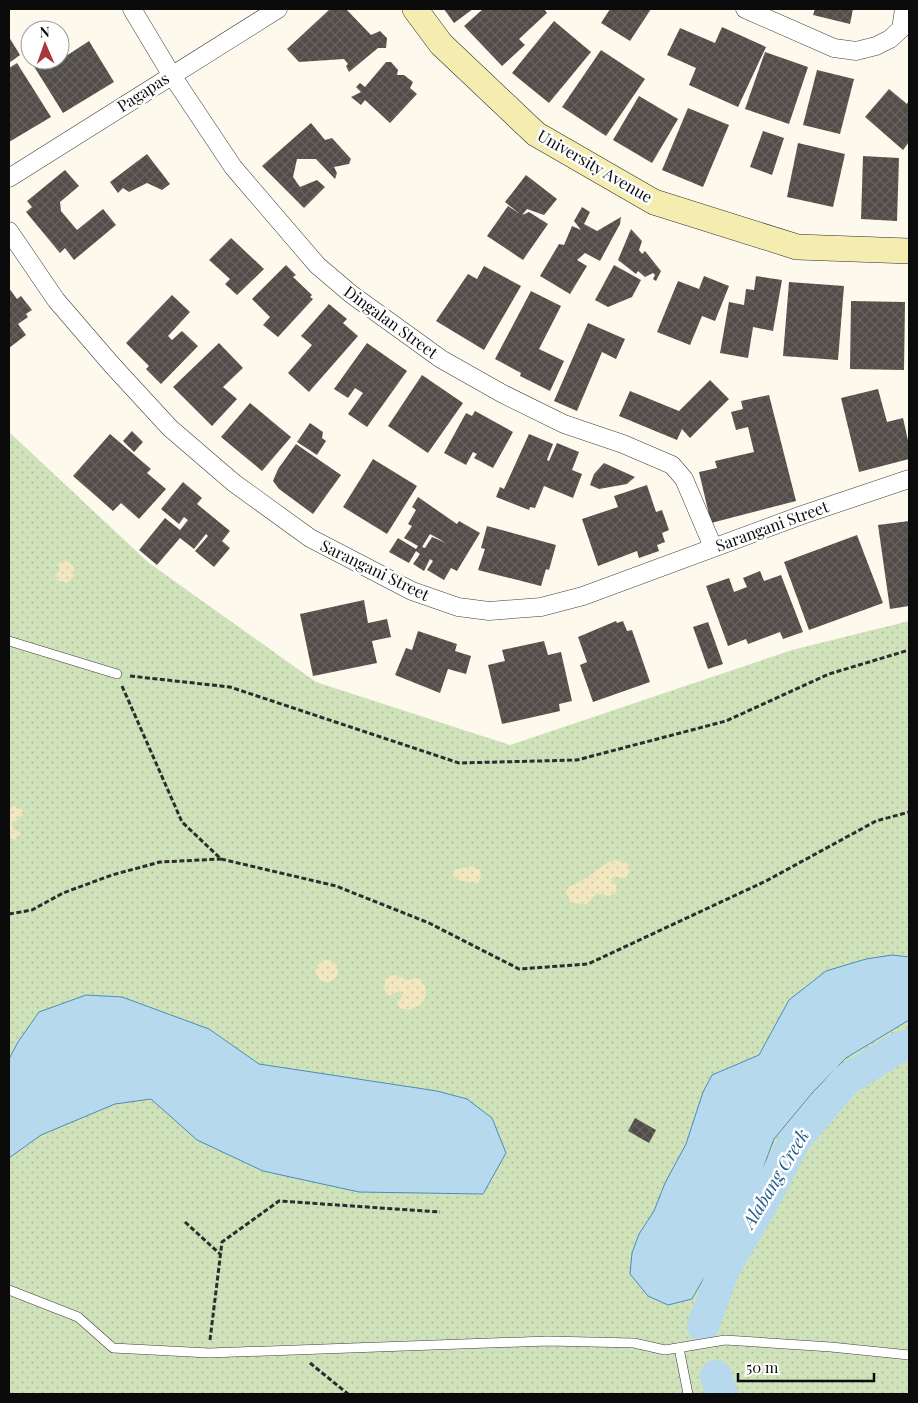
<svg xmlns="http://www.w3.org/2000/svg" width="918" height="1403" font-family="'Playfair Display',serif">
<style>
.grass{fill:url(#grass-dots)}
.sand{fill:url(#sand-dots)}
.water{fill:#b7d9ee;stroke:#488dbb}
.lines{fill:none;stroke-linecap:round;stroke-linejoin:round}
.river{stroke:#b7d9ee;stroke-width:32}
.building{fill:url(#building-cross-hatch);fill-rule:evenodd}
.lane-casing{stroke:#3e3e3e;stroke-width:10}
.street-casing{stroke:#3e3e3e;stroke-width:19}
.secondary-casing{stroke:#2d2d2d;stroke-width:26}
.path{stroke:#2d2d2d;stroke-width:3;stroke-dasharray:5 2.5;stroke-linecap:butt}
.lane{stroke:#fff;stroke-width:9}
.street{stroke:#fff;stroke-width:18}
.secondary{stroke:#f4edaf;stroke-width:25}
.labels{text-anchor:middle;stroke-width:5;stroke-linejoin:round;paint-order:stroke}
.street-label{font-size:16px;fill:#0b0b0b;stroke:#fff}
.water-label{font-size:18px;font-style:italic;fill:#25608c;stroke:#fff}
</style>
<defs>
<pattern id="grass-dots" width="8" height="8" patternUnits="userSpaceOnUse" patternTransform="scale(1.25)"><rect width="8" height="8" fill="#cfe2ba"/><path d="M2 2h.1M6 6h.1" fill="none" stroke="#b0c19f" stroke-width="1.8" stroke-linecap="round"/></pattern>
<pattern id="sand-dots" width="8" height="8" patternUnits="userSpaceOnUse" patternTransform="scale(1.25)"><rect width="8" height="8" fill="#f2e7be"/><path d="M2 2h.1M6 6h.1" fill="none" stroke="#cec5a2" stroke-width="1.8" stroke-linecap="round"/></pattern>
<pattern id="building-cross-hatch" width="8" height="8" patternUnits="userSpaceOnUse" patternTransform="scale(1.25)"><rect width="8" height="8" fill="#534d49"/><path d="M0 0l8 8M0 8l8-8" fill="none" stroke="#67625f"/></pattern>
</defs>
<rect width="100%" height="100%" fill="#fdf9ec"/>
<path class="grass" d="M9 432 149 563 316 682 510 745 792 650 909 621V1394H9Z"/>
<g class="sand">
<path d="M62 561 69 562 74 568V576L67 583 57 580 55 576 60 570 58 564Z"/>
<path d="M14 806 23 810V815L12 824 13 829 21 833 15 840 9 837V809Z"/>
<path d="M615 860 627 863 630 871 626 878 613 877 611 879C616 885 619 887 615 894L608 896 597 893 587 904 571 903 566 892 568 887C588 881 598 865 615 860Z"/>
<path d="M471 866 480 870 481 877 478 883 457 880 452 873 454 870Z"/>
<circle cx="327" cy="971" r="11"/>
<path d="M395 975 407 980 418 978C427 984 428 995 422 1004L409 1010 400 1008 397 1004 402 997V993L399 991 389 996 384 989 386 978Z"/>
</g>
<g class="water">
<path d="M892 955 909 957V1020L846 1058 813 1092 774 1139 756 1187 692 1299 668 1305 648 1296 630 1274 632 1253 639 1234 654 1211 665 1183 686 1144 703 1092 712 1075 759 1055 789 1000 826 971 866 959Z"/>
<path d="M86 995 122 997 209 1029 259 1064 437 1091 467 1099 492 1118 506 1153 483 1194 359 1192 263 1171 197 1140 151 1099 115 1104 41 1135 9 1158V1059L18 1042 39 1012Z"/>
</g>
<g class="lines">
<g class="river">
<path d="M703 1326 724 1269 763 1202 795 1140 846 1080 896 1049 909 1045"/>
<path d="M716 1376 722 1394"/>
</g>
</g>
<g class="building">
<path d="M330 9H346L371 35 380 31 387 38 386 48H378L349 72 346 66 348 64 344 59 299 62 287 49Z"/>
<path d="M444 9H473L454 23Z"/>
<path d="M483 9H544L547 13 519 39 525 45 502 66 464 26Z"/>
<path d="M610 9H651L630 41 601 23Z"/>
<path d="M815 9H853L850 24 813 15Z"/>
<path d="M554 21 591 52 549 103 512 73Z"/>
<path d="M722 27 766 47 738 107 689 85 696 68 667 55 680 28 715 43Z"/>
<path d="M9 37 20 55 9 63Z"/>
<path d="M89 41 114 82 63 113 30 60H60Z"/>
<path d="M601 50 645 79 606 136 562 107Z"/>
<path d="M765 52 808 67 789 124 745 109Z"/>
<path d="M386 62H391L398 70 397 75H404L413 82 410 88 417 94 390 123 365 100 361 105 351 97 361 92 356 87 360 83 365 87Z"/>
<path d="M17 63 51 117 9 142V68Z"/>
<path d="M817 70 854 79 840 134 803 125Z"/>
<path d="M889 89 907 104 909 100V142L903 150 865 117Z"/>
<path d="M639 96 678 119 652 163 613 140Z"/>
<path d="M688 108 729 125 703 187 662 170Z"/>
<path d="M311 123 325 140 332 138 351 159 349 164 334 167 337 173 335 179 316 159H297L293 177 300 187 317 180 325 187 304 208 262 166Z"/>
<path d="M763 131 784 138 772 175 750 167Z"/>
<path d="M798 143 845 154 833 207 787 197Z"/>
<path d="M147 154 170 184 162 190 147 183 129 192 123 188 118 193 110 182Z"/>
<path d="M863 156 899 158 897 221 861 219Z"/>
<path d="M65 170 79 186 60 202 61 211 77 230 103 209 116 225 74 260 65 248 60 253 26 212 32 207 27 201Z"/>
<path d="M526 175 557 199 544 215 527 209 522 215 529 212 548 224 523 260 487 236 508 206 520 214 505 202Z"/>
<path d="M582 207 590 212 584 224 597 231 621 217 620 224 600 261 585 253 577 260 587 266 570 294 540 276 559 244 564 245 572 226 581 230 574 221Z"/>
<path d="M631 229 642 241 639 250 642 254 645 251 661 271 656 281 653 279 655 275 653 273 645 277 638 271 636 274 618 260Z"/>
<path d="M231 238 264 269 237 295 225 284 230 279 209 260Z"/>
<path d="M286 265 296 275 293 277 312 295 310 297 313 299 278 337 263 325 270 317 252 299Z"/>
<path d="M614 265 641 280 632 297 608 307 595 300Z"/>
<path d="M484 266 521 286 484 350 436 321 468 274 477 279Z"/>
<path d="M704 276 729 286 715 321 702 316 690 345 657 332 678 281 699 289Z"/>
<path d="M756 276 782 280 773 331 753 327 748 358 720 353 729 302 744 305 746 289 754 290Z"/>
<path d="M789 282 844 286 838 360 783 356Z"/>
<path d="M9 288 17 299 21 296 32 310 26 314 28 317 18 324 26 335 9 348Z"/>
<path d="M531 291 561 306 539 349 564 361 550 391 520 376 521 373 495 359Z"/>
<path d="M172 295 190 312 168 336 172 340 182 331 198 346 161 384 146 369 149 366 126 343Z"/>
<path d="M851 301 905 302 904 370 850 369Z"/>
<path d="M329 304 347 319 343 323 358 336 309 392 288 373 312 345 301 336Z"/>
<path d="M588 323 625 339 616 359 602 352 577 411 554 401Z"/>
<path d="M219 343 243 368 223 387 237 399 212 426 173 387Z"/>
<path d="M367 343 407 371 367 427 348 414 363 393 355 388 348 398 334 389Z"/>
<path d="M422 375 463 403 428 453 388 426Z"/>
<path d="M710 380 729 399 690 438 682 429 677 440 619 416 630 391 679 411Z"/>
<path d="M878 389 887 422 903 418 909 445V459L859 472 841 398Z"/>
<path d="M769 395 796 501 711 523 699 472 717 468 715 461 754 452 748 427 736 430 731 412 743 409 741 401Z"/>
<path d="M250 403 291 437 262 471 221 437Z"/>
<path d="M475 411 513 432 493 468 474 458 477 454 473 452 466 465 444 453 466 413 472 416Z"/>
<path d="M310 423 323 432 322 438 326 441 317 455 297 442Z"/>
<path d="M132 431 143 442 134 452 123 441Z"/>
<path d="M110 434 151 469 147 473 166 489 139 519 121 503 113 511 73 476Z"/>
<path d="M529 434 553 444 547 460 549 461 557 443 579 452 572 470 582 474 573 498 544 486 535 508 530 507 529 510 496 497 500 487 504 489Z"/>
<path d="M296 444 341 475 313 514 279 489 273 481 278 469Z"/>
<path d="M373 459 417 486 387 534 343 507Z"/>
<path d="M604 463 635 477 627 484 599 489 590 485 594 474Z"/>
<path d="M183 482 202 498 197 504 230 531 222 541 230 548 214 567 195 551 208 536 206 534 194 549 180 538 157 565 139 550 165 518 180 530 188 520 184 517 179 524 161 509Z"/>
<path d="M647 485 656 512 662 510 669 530 662 533 665 542 657 545 659 551 639 558 637 551 598 566 582 519 618 507 614 496Z"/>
<path d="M418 497 457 524 459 521 480 533 457 571 451 568 444 580 427 570 433 561 430 559 424 571 413 564 420 554 416 551 409 563 389 552 398 538 416 549 418 546 404 538 412 526 408 524 416 510 412 507ZM430 534 446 543 432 537 425 548 422 547Z"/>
<path d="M909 521V606L890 609 878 525Z"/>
<path d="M487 526 556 545 549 570 546 569 541 586 478 570 485 549 481 548Z"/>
<path d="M857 535 883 603 809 630 784 562Z"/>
<path d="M760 571 764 581 781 575 803 632 783 639 780 632 748 644 746 639 728 646 706 586 729 578 734 592 747 587 743 578Z"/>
<path d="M364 600 368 623 387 619 391 637 372 641 377 663 313 676 300 614Z"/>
<path d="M616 621 617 623 623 621 627 631 632 630 650 682 593 702 580 665 587 662 578 637Z"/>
<path d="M708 622 723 664 708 669 693 627Z"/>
<path d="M418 631 457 644 455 651 471 656 466 674 448 669 440 693 395 675 406 648 412 650Z"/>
<path d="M544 641 548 655 561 652 572 701 559 704 560 711 502 724 488 665 505 661 502 650Z"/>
<path d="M635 1118 656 1130 649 1143 628 1131Z"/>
</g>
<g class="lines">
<defs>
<g id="lane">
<path d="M9 641 117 674"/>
<path d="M9 1290 78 1317 113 1348 209 1353 548 1341 634 1343 665 1350 725 1340 831 1347 909 1355"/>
<path d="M679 1348 688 1394"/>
</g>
<g id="street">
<path d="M132 9 171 74 233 167 317 265 351 294 441 359 503 394 564 424 623 444 672 465 684 479 713 547"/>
<path d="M745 9 834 48 856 51 876 46 890 39 901 29 904 9"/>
<path d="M9 178 278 9"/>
<path d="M9 231 56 300 112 365 170 428 234 483 310 538 412 591 458 607 489 611 541 607 583 596 802 515 909 479"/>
</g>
<path id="secondary" d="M415 9 441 44 536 134 654 202 797 247 909 251"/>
</defs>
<use href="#lane" class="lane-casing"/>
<use href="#street" class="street-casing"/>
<use href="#secondary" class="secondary-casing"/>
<g class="path">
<path d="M130 676 230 687 459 763 577 760 726 721 829 674 909 650"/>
<path d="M122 686 182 822 221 859 336 886 429 923 519 969 588 964 766 881 876 821 909 812"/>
<path d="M9 914 32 910 63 893 112 875 160 862 221 859"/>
<path d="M185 1222 220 1254"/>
<path d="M210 1340 222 1242 279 1201 440 1212"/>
<path d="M310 1363 348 1394"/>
</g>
<use href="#lane" class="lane"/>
<use href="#street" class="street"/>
<use href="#secondary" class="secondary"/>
</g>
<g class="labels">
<g class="street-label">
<text transform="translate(143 92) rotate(-33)" y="6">Pagapas</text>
<text transform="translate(595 166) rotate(30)" y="6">University Avenue</text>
<text transform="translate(391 322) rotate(36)" y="6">Dingalan Street</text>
<text transform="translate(772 526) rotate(-20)" y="6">Sarangani Street</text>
<text transform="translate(375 570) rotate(26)" y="6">Sarangani Street</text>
</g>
<g class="water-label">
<text transform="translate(776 1179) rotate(-59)" y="6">Alabang Creek</text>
</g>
</g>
<rect width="918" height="1403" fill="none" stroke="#0b0b0b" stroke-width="20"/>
<g transform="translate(45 45) rotate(358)"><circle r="24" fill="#ffffff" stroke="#9d9d9d"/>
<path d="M0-4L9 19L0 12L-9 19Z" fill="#a9363b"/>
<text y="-8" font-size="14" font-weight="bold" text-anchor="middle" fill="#0b0b0b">N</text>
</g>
<path d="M738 1373v8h136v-8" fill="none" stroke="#0b0b0b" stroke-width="2.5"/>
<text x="746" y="1373" font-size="15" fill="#0b0b0b" stroke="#ffffff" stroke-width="4" paint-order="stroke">50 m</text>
</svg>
